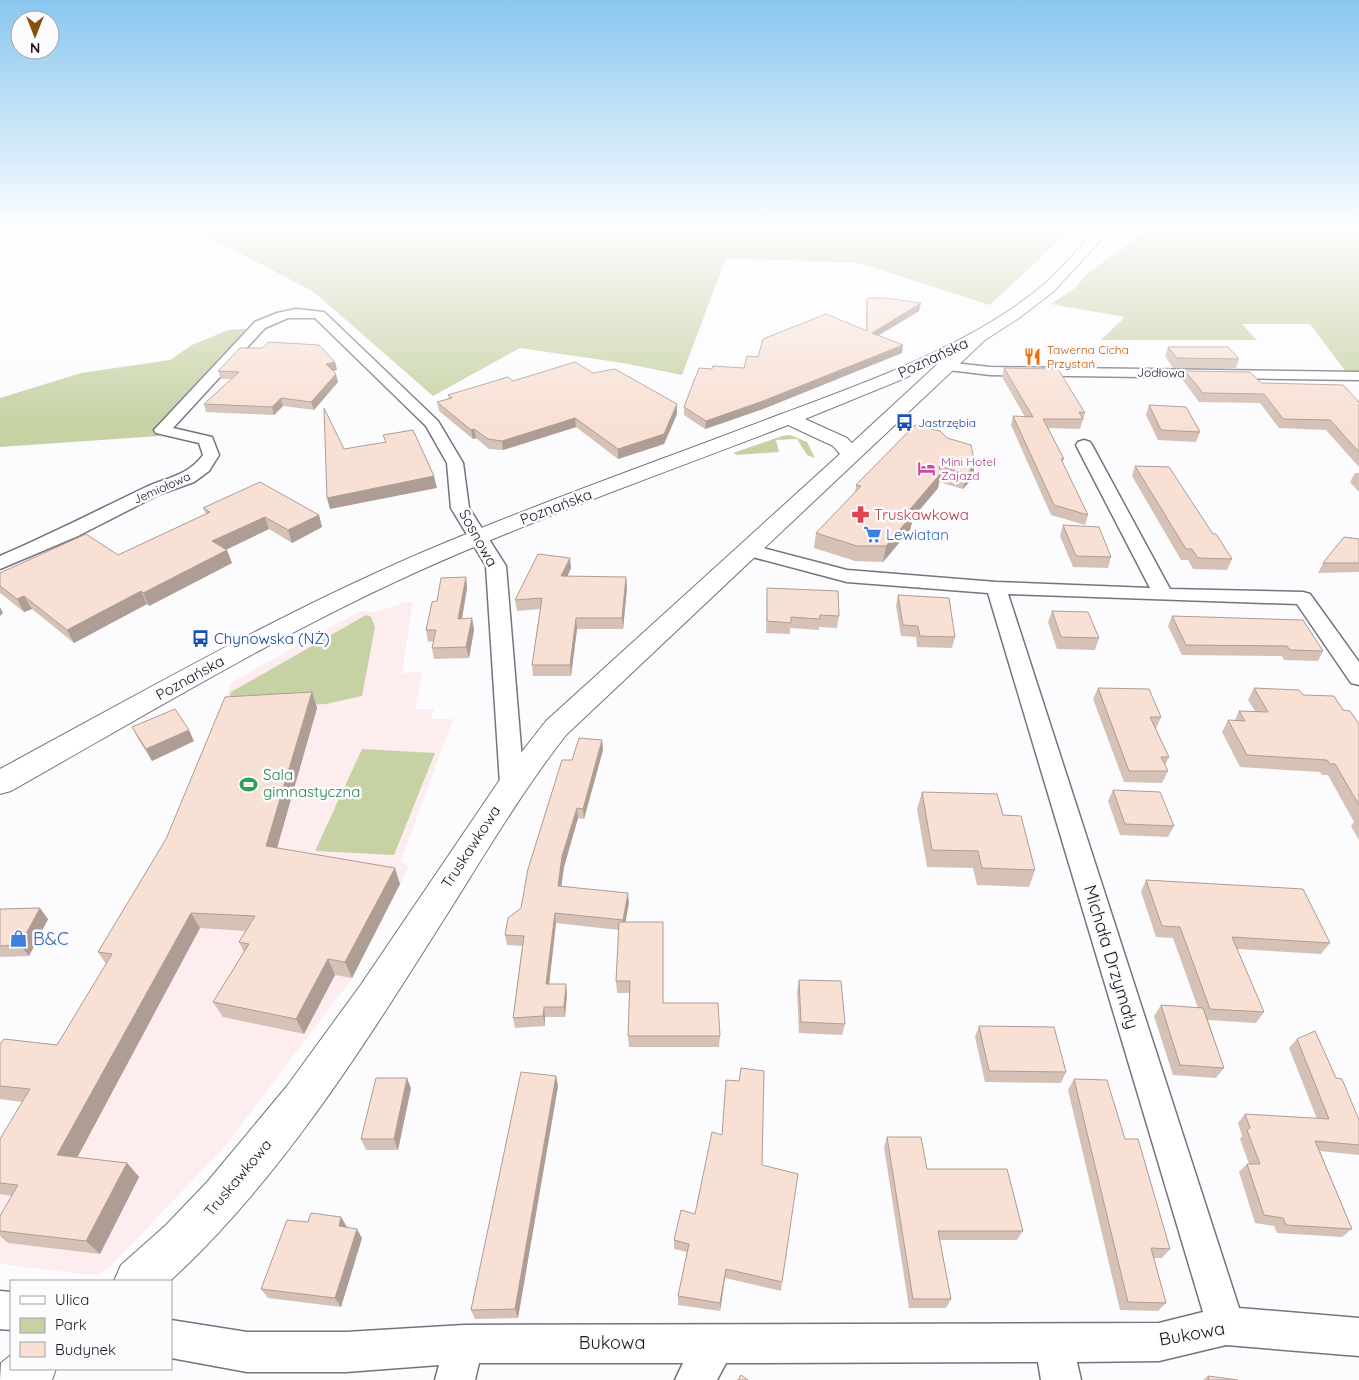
<svg xmlns="http://www.w3.org/2000/svg" width="1359" height="1380" font-family="Quicksand,sans-serif">
<style>
.education{fill:#fdedef}
.green{fill:#c6d2a4}
.lines{fill:none;stroke-linecap:round;stroke-linejoin:round}
.street-casing{stroke:#78727e;stroke-width:3}
.secondary-casing{stroke:#78727e;stroke-width:2}
.street{fill:#fff;fill-rule:evenodd}
.secondary{fill:#fff;fill-rule:evenodd}
.wall{fill:#d5c1b6}
.shaded-wall{fill:#ae9d94}
.building{fill:#f8e0d4;stroke:#ae9d94}
.labels{text-anchor:middle;stroke-width:5;stroke-linejoin:round;paint-order:stroke}
.far-food-label{font-size:12px;fill:#c56008;stroke:#fcfbfe;text-anchor:start}
.far-street-label{font-size:12px;fill:#1b191e;stroke:#fcfbfe}
.far-transit-label{font-size:12px;fill:#164399;stroke:#fcfbfe;text-anchor:start}
.far-hotel-label{font-size:12px;fill:#b23c85;stroke:#fcfbfe;text-anchor:start}
.street-label{font-size:15px;fill:#1b191e;stroke:#fcfbfe}
.health-label{font-size:15px;fill:#be3a42;stroke:#fcfbfe;text-anchor:start}
.shop-label{font-size:15px;fill:#366cbe;stroke:#fcfbfe;text-anchor:start}
.transit-label{font-size:15px;fill:#164399;stroke:#fcfbfe;text-anchor:start}
.leisure-label{font-size:15px;fill:#27864d;stroke:#fcfbfe;text-anchor:start}
.near-shop-label{font-size:18px;fill:#366cbe;stroke:#fcfbfe;text-anchor:start}
.near-street-label{font-size:18px;fill:#1b191e;stroke:#fcfbfe}
</style>
<rect width="100%" height="100%" fill="#fcfbfe"/>
<path class="education" d="M405 602H413L402 673 423 672 415 709H434L431 719H453L401 861 409 867 351 980 225 1146 111 1266 100 1274 90 1275 0 1264V1179L162 853 232 682 360 611 377 612Z"/>
<g class="green">
<path d="M194 229H1071L990 305 859 263 726 258 682 375 623 363 520 348 433 396 314 292Z"/>
<path d="M1146 229H1359V372H1346L1310 324H1242L1257 340H1101L1125 317 1051 304 1075 288 1088 273 1130 243Z"/>
<path d="M256 328 159 436 0 447V398L81 373 170 360 192 345 228 330Z"/>
<path d="M790 435 807 442 815 458 807 455 797 439 776 440 779 452 737 455 733 453 782 436Z"/>
<path d="M366 615 371 617 375 627 362 696 326 704 225 710 231 692Z"/>
<path d="M362 749 435 753 394 855 315 851Z"/>
</g>
<g class="lines">
<defs>
<g id="street">
<path d="M296 309 324 312 438 421 463 463 469 508 506 566 524 784 521 791 512 793 503 791 500 784 486 566 451 508 447 463 426 426 315 318H288L265 328 173 428 212 437 219 455 209 471 194 482 158 495 78 536 0 569V556C49 535 96 511 144 488 165 478 188 476 203 455L199 443 156 433 154 430 255 322 277 313Z"/>
<path d="M945 362 990 367 1359 372V380L990 375 940 369 938 366 940 363Z"/>
<path d="M1084 440 1090 442 1092 445 1170 589 1303 592 1310 594 1359 662V685L1351 683 1297 604 1008 594 1239 1308 1359 1318V1356L1226 1345 1159 1361 1077 1362 1081 1380H1041L1038 1362 726 1363 717 1380H675L683 1363H479L475 1380H435L439 1365 346 1372H247L171 1358V1320L247 1332H346L464 1325 1159 1323 1203 1312 988 593 847 582 741 554 739 550 741 546 748 544 847 570 996 582 1150 588 1076 445 1078 442Z"/>
<path d="M0 1291 11 1292V1330L0 1329Z"/>
</g>
<g id="secondary">
<path d="M1097 229H1111L1053 292 1019 318 985 340 566 735C523 790 488 849 451 908 368 1039 285 1175 170 1281H114L121 1265 166 1225 208 1181 287 1086 360 986 499 781 546 721 840 454 833 446 788 425C662 474 533 519 410 575 272 638 142 717 11 791L0 794V769C154 686 306 598 469 533 572 491 677 454 781 414 867 382 969 346 1041 287 1061 270 1078 248 1097 229ZM943 359 852 443 847 438 805 419 903 379Z"/>
<path d="M11 1355V1369H56L52 1380H0L1 1363Z"/>
</g>
</defs>
<use href="#street" class="street-casing"/>
<use href="#secondary" class="secondary-casing"/>
<use href="#street" class="street"/>
<use href="#secondary" class="secondary"/>
</g>
<g class="wall">
<path d="M867 298 919 311 879 335 902 353 763 409 705 429 684 415V407L712 369 744 368 758 357 866 330V305Z"/>
<path d="M1168 347 1239 359 1236 368H1173L1165 356Z"/>
<path d="M335 362 337 370 333 371 338 382 314 410 283 406 274 415 206 412 204 404 231 379H221L218 371Z"/>
<path d="M1004 368 1085 413 1080 429 1048 428 1064 459 1062 463 1088 515 1085 525 1051 515 1011 425 1013 416 1025 417 1002 377Z"/>
<path d="M1185 371 1261 383 1359 402V467L1326 430 1279 428 1260 403 1199 402 1182 379Z"/>
<path d="M593 373 677 414 664 444 618 459 576 427 503 450 489 449 476 438 473 439 439 411 437 402 449 398 448 395 513 381Z"/>
<path d="M1149 405 1200 432 1196 442 1158 440 1146 415Z"/>
<path d="M940 431 975 464 972 479 963 489 939 482 938 488 913 518 910 530 883 562 855 561 814 548 816 533 855 493 856 485Z"/>
<path d="M1135 466 1213 534 1232 559 1227 570 1193 569 1188 560H1181L1132 476Z"/>
<path d="M1355 473H1359V492L1350 482Z"/>
<path d="M203 508 319 515 322 527 292 543 269 529 226 550 232 563 149 606 147 604 74 643 32 609 24 612 0 593V573L118 555 206 514Z"/>
<path d="M1063 525 1111 557 1108 568 1073 567 1060 536Z"/>
<path d="M1359 539V572L1318 573 1323 563Z"/>
<path d="M571 568 567 577H626L627 588 623 629H577L571 676H533L532 665 540 609 517 611 515 600Z"/>
<path d="M466 577 467 588 462 619 472 618 474 630 469 658 434 659 432 648 434 641 428 642 426 630 437 601Z"/>
<path d="M767 588 839 616 837 628 819 627V630L790 628V634L766 633Z"/>
<path d="M898 595 955 637 952 648 917 647 916 637 901 636 896 606Z"/>
<path d="M1052 611 1099 638 1095 650 1057 649 1048 622Z"/>
<path d="M1172 616 1323 651 1318 661 1284 660 1282 656 1182 655 1168 626Z"/>
<path d="M1098 688 1161 717 1156 729 1169 757 1165 766 1168 771 1162 783 1124 782 1093 699Z"/>
<path d="M1254 688 1303 695 1343 710 1359 724V840L1351 826 1354 822 1328 775H1322L1320 772 1240 767 1222 732 1228 720H1235L1239 711H1255L1248 700Z"/>
<path d="M312 692 317 708 277 848 400 884 352 978 335 975 304 1034 223 1017 213 1002 244 952 239 942 246 931 200 928 77 1158 127 1163 139 1177 100 1254 8 1243 0 1236V1216L12 1196 0 1194V1139L22 1102 0 1099V1043L57 1045 106 964 98 952Z"/>
<path d="M132 727 194 741 152 761 138 739Z"/>
<path d="M602 740 603 750 584 819 578 818 564 867 561 886 629 903 625 922 663 1003 720 1036 719 1047H629L628 1036 630 993H617L616 981 619 930 556 923 549 984 567 994 565 1017H545V1026L515 1028 513 1018 522 946 507 945 505 935 521 908 572 760Z"/>
<path d="M1113 790 1174 826 1168 837 1120 835 1108 801Z"/>
<path d="M922 792 1003 815 1035 870 1029 887 977 885 973 868 927 867 917 809Z"/>
<path d="M1146 880 1330 943 1321 954 1237 949 1264 1012 1256 1023 1208 1020 1224 1068 1216 1078 1173 1075 1154 1016 1161 1005 1198 1008 1173 938 1156 937 1141 892Z"/>
<path d="M0 909 48 919 29 956 0 957Z"/>
<path d="M799 980 845 1024 842 1035 799 1033 797 991Z"/>
<path d="M979 1026 1066 1072 1061 1083 985 1082 975 1037Z"/>
<path d="M1297 1039 1336 1078 1359 1120V1155L1320 1151 1352 1229 1342 1237 1277 1233 1274 1226 1255 1223 1239 1172 1247 1164H1249L1240 1139 1242 1136 1238 1123 1245 1114 1317 1119 1289 1048Z"/>
<path d="M556 1076 558 1086 518 1318 475 1319 471 1310Z"/>
<path d="M1074 1079 1125 1139 1170 1249 1162 1258H1154L1166 1303 1158 1311 1120 1310 1068 1090Z"/>
<path d="M411 1088 398 1150H366L361 1139Z"/>
<path d="M887 1137 927 1169 1023 1231 1017 1240H940L951 1299 946 1308H909L884 1147Z"/>
<path d="M695 1214 782 1282 781 1291 725 1278 720 1311 678 1305V1296L687 1252 674 1249V1240Z"/>
<path d="M347 1227 362 1238 341 1307 268 1298 261 1289Z"/>
<path d="M1208 1376 1238 1380H1203Z"/>
</g>
<g class="shaded-wall">
<path d="M921 303 919 311 871 340 872 333Z"/>
<path d="M903 345 902 353 763 409 705 429 706 421Z"/>
<path d="M335 362 337 370 328 372 326 364Z"/>
<path d="M336 374 338 382 314 410 311 402Z"/>
<path d="M281 398 283 406 274 415 272 407Z"/>
<path d="M677 404V414L664 444 618 459V449Z"/>
<path d="M575 418 576 427 503 450 502 441Z"/>
<path d="M474 429 476 438 473 439 471 430Z"/>
<path d="M975 464 972 479 963 489 967 474Z"/>
<path d="M941 473 938 488 913 518 910 530 883 562 886 546 906 514Z"/>
<path d="M434 476 437 488 330 509 327 498Z"/>
<path d="M319 515 322 527 292 543 288 530Z"/>
<path d="M265 517 269 529 217 554 212 541Z"/>
<path d="M227 550 232 563 149 606 143 593Z"/>
<path d="M570 558 571 568 562 588 561 576Z"/>
<path d="M466 577 467 588 460 630 458 619Z"/>
<path d="M626 577 627 588 623 629 622 618Z"/>
<path d="M141 591 147 604 74 643 67 630Z"/>
<path d="M24 596 32 609 24 612 17 599Z"/>
<path d="M0 607 3 613 0 616Z"/>
<path d="M472 618 474 630 469 658 466 647Z"/>
<path d="M576 618 577 629 571 676 570 665Z"/>
<path d="M312 692 317 708 273 862 266 846Z"/>
<path d="M189 730 194 741 152 761 146 749Z"/>
<path d="M602 740 603 750 584 819 583 809Z"/>
<path d="M577 808 578 818 564 867 560 896 558 886 562 856Z"/>
<path d="M395 868 400 884 352 978 345 962Z"/>
<path d="M628 893 629 903 624 930 623 920Z"/>
<path d="M40 908 48 919 29 956 20 945Z"/>
<path d="M191 913 200 928 71 1169 57 1155Z"/>
<path d="M555 913 556 923 548 994 546 984Z"/>
<path d="M328 959 335 975 304 1034 296 1019Z"/>
<path d="M566 984 567 994 565 1017 564 1007Z"/>
<path d="M544 1007 545 1017V1026L543 1016Z"/>
<path d="M556 1076 558 1086 518 1318 515 1309Z"/>
<path d="M407 1078 411 1088 398 1150 394 1139Z"/>
<path d="M127 1163 139 1177 100 1254 86 1241Z"/>
<path d="M341 1217 347 1227 344 1236 339 1226Z"/>
<path d="M357 1229 362 1238 341 1307 335 1298Z"/>
<path d="M726 1269 725 1278 720 1311V1303Z"/>
</g>
<g class="building">
<path d="M867 298H885L921 303 872 333 903 345 763 401 706 421 684 407 699 368 712 369 713 366 744 368 747 356 758 357 763 339 826 314 867 331Z"/>
<path d="M269 342 319 345 335 362 326 364 336 374 311 402 281 398 272 407 204 404 239 372 218 371 240 348H262Z"/>
<path d="M1168 347H1228L1239 359 1177 358Z"/>
<path d="M575 362 593 373 615 369 677 404 664 434 618 449 575 418 502 441 488 439 474 429 471 430 437 402 452 398 448 395 508 377 513 381Z"/>
<path d="M1004 368 1058 369 1085 413 1079 412 1083 419H1043L1064 459H1061L1088 515 1054 505 1013 416 1033 417Z"/>
<path d="M1185 371 1250 372 1261 383 1343 385 1359 402V452L1330 420 1283 419 1264 394 1203 393Z"/>
<path d="M1149 405 1186 407 1200 432 1161 430Z"/>
<path d="M324 408 344 449 386 442 383 435 413 430 434 476 327 498Z"/>
<path d="M915 425 940 431 947 438 971 445 975 464 967 474 939 466 941 473 906 514H913L886 546H857L816 533 861 486 856 485Z"/>
<path d="M1135 466 1169 467 1213 534H1216L1232 559 1198 558 1192 549H1186Z"/>
<path d="M260 482 319 515 288 530 265 517 212 541 227 550 143 593 141 591 67 630 24 596 17 599 0 586V573L86 534 118 555 210 512 203 508Z"/>
<path d="M1063 525 1099 527 1111 557 1076 556Z"/>
<path d="M1344 537 1359 539V563H1323Z"/>
<path d="M538 554 570 558 561 576 626 577 622 618H576L570 665H532L542 598 515 600Z"/>
<path d="M466 577 458 619 472 618 466 647 432 648 436 630H426L432 602 437 601 441 578Z"/>
<path d="M767 588 838 591 839 616 820 615V619L791 617V623L767 621Z"/>
<path d="M898 595 949 598 955 637 920 636 918 626 903 625Z"/>
<path d="M1052 611 1088 612 1099 638 1061 637Z"/>
<path d="M1172 616 1303 620 1323 651 1290 650 1287 646 1186 645Z"/>
<path d="M1098 688 1149 689 1161 717H1150L1169 757H1161L1168 771H1129Z"/>
<path d="M1254 688 1299 690 1303 695 1334 696 1343 710 1350 711 1359 724V805L1335 764H1330L1327 760 1247 755 1228 720 1245 721 1239 711 1268 712Z"/>
<path d="M312 692 266 846 395 868 345 962 328 959 296 1019 213 1002 249 944 239 942 255 916 191 913 57 1155 127 1163 86 1241 0 1231V1216L18 1185 0 1183V1139L30 1089 0 1086V1043H1L4 1039 57 1045 112 954 98 952 166 839 225 697Z"/>
<path d="M175 709 189 730 146 749 132 727Z"/>
<path d="M579 738 602 740 583 809 577 808 562 856 558 886 628 893 623 920 555 913 546 984H566L564 1007H544L543 1016 513 1018 524 936 505 935 508 918 521 908 528 869 562 760H572Z"/>
<path d="M1113 790 1160 792 1174 826 1125 824Z"/>
<path d="M922 792 997 794 1003 815 1021 816 1035 870 982 868 978 851 932 850Z"/>
<path d="M1146 880 1303 889 1330 943 1232 937 1264 1012 1210 1009 1180 927 1162 926Z"/>
<path d="M40 908 20 945 0 946V909Z"/>
<path d="M619 922H663V1003H718L720 1036H628L630 981H616Z"/>
<path d="M799 980 841 981 845 1024 801 1022Z"/>
<path d="M1161 1005 1203 1008 1224 1068 1180 1065Z"/>
<path d="M979 1026 1054 1027 1066 1072 989 1071Z"/>
<path d="M1315 1031 1336 1078 1342 1079 1359 1120V1145L1315 1141 1352 1229 1286 1225 1283 1218 1264 1215 1247 1164H1260L1247 1130 1250 1128 1245 1114 1329 1119 1297 1039Z"/>
<path d="M741 1068 764 1071 762 1165 798 1174 782 1282 726 1269 720 1303 678 1296 689 1244 674 1240 681 1210 695 1214 712 1132 722 1135 726 1080 739 1081Z"/>
<path d="M521 1072 556 1076 515 1309 471 1310Z"/>
<path d="M376 1078H407L394 1139H361Z"/>
<path d="M1074 1079 1107 1080 1125 1139H1138L1170 1249 1151 1248 1166 1303 1128 1302Z"/>
<path d="M887 1137H921L927 1169H1007L1023 1231H938L951 1299H913Z"/>
<path d="M311 1213 341 1217 339 1226 357 1229 335 1298 261 1289 287 1220 308 1222Z"/>
<path d="M741 1375 748 1380H738Z"/>
<path d="M1208 1376 1238 1380H1209Z"/>
</g>
<linearGradient id="sky" x2="0" y2="1"><stop stop-color="#89c7ef"/><stop offset="0.54" stop-color="#fefdff"/><stop offset="1" stop-color="#fefdff" stop-opacity="0"/></linearGradient>
<rect width="1359" height="422" fill="url(#sky)"/>
<defs>
<symbol id="restaurant-bare" viewBox="-9 -9 18 18"><path d="M-5-6h1v4h1v-4h1v4h1v-4h1v5L-1.5 .5V6h-2V.5L-5-1ZM5-6V6H3V1.5H1.5Q1.5-4 5-6Z" fill="#e8710a" stroke="#fcfbfe" stroke-width="2.5" paint-order="stroke"/></symbol>
<symbol id="bus-bare" viewBox="-9 -9 18 18"><path d="M-5-6H5V4H4V6H2V4H-2V6H-4V4H-5ZM-3.5-4V0h7V-4ZM-3.5 1.2v1.5H-2V1.2ZM2 1.2v1.5H3.5V1.2Z" fill="#1a4fb4" stroke="#fcfbfe" stroke-width="2.5" paint-order="stroke"/></symbol>
<symbol id="hotel-bare" viewBox="-9 -9 18 18"><path d="M-6-4.5h1.5V1H6V5H4.5V3h-9V5H-6ZM-4 0a1.8 1.8 0 1 1 3.6 0ZM.5 0V-2.5h3Q6-2.5 6 0Z" fill="#d1479c" stroke="#fcfbfe" stroke-width="2.5" paint-order="stroke"/></symbol>
<symbol id="pharmacy-bare" viewBox="-9 -9 18 18"><path d="M-2-6h4v4h4v4h-4v4h-4v-4h-4v-4h4Z" fill="#e0444e" stroke="#fcfbfe" stroke-width="2.5" paint-order="stroke"/></symbol>
<symbol id="supermarket-bare" viewBox="-9 -9 18 18"><path d="M-6-5.5h2.5l.6 2H6L4.5 2H-2.5L-4.4-4H-6ZM-1.5 3.2a1.3 1.3 0 1 0 .1 0ZM3 3.2a1.3 1.3 0 1 0 .1 0Z" fill="#3f7fe0" stroke="#fcfbfe" stroke-width="2.5" paint-order="stroke"/></symbol>
<symbol id="stadium-bare" viewBox="-9 -9 18 18"><path d="M0-5a6.5 5 0 1 0 0 10a6.5 5 0 1 0 0-10ZM-3.5-1.8h7v3.6h-7Z" fill="#2e9e5b" stroke="#fcfbfe" stroke-width="2.5" paint-order="stroke"/></symbol>
<symbol id="shop-bare" viewBox="-9 -9 18 18"><path d="M-5-2.5h2.3a2.7 3.5 0 0 1 5.4 0H5L5.5 6h-11ZM-1.5-2.5h3a1.5 2.3 0 0 0-3 0Z" fill="#3f7fe0" stroke="#fcfbfe" stroke-width="2.5" paint-order="stroke"/></symbol>
</defs>
<g fill-rule="evenodd">
<use href="#restaurant-bare" x="1020" y="344" width="25" height="25"/>
<use href="#bus-bare" x="892" y="410" width="25" height="25"/>
<use href="#hotel-bare" x="914" y="456" width="25" height="25"/>
<use href="#pharmacy-bare" x="848" y="502" width="25" height="25"/>
<use href="#supermarket-bare" x="860" y="522" width="25" height="25"/>
<use href="#bus-bare" x="188" y="626" width="25" height="25"/>
<use href="#stadium-bare" x="236" y="772" width="25" height="25"/>
<use href="#shop-bare" x="6" y="926" width="25" height="25"/>
</g>
<g class="labels">
<g class="far-food-label">
<text x="1047" y="354">Tawerna Cicha<tspan x="1047" dy="14">Przystań</tspan></text>
</g>
<g class="far-street-label">
<text transform="translate(1161 373) rotate(1)" y="4">Jodłowa</text>
<text transform="translate(162 488) rotate(-24)" y="4">Jemiołowa</text>
</g>
<g class="far-transit-label">
<text x="918" y="427">Jastrzębia</text>
</g>
<g class="far-hotel-label">
<text x="941" y="466">Mini Hotel<tspan x="941" dy="14">Zajazd</tspan></text>
</g>
<g class="street-label">
<text transform="translate(933 358) rotate(-25)" y="5">Poznańska</text>
<text transform="translate(556 507) rotate(-21)" y="5">Poznańska</text>
<text transform="translate(478 538) rotate(61)" y="5">Sosnowa</text>
<text transform="translate(190 678) rotate(-29)" y="5">Poznańska</text>
<text transform="translate(471 847) rotate(-57)" y="5">Truskawkowa</text>
<text transform="translate(238 1178) rotate(-50)" y="5">Truskawkowa</text>
</g>
<g class="health-label">
<text x="874" y="520">Truskawkowa</text>
</g>
<g class="shop-label">
<text x="886" y="540">Lewiatan</text>
</g>
<g class="transit-label">
<text x="214" y="644">Chynowska (NŻ)</text>
</g>
<g class="leisure-label">
<text x="263" y="780">Sala<tspan x="263" dy="17">gimnastyczna</tspan></text>
</g>
<g class="near-shop-label">
<text x="33" y="945">B&amp;C</text>
</g>
<g class="near-street-label">
<text transform="translate(1111 957) rotate(73)" y="6">Michała Drzymały</text>
<text transform="translate(1192 1334) rotate(-10)" y="6">Bukowa</text>
<text x="612" y="1349">Bukowa</text>
</g>
</g>
<rect x="10" y="1280" width="162" height="90" fill="#fcfbfe" stroke="#a2a1a4"/>
<rect x="20" y="1296" width="25" height="8" fill="#ffffff" stroke="#a2a1a4"/>
<text x="55" y="1305" font-size="15" fill="#1b191e">Ulica</text>
<rect x="20" y="1318" width="25" height="15" fill="#c6d2a4" stroke="#a2a1a4"/>
<text x="55" y="1330" font-size="15" fill="#1b191e">Park</text>
<rect x="20" y="1342" width="25" height="15" fill="#f8e0d4" stroke="#a2a1a4"/>
<text x="55" y="1355" font-size="15" fill="#1b191e">Budynek</text>
<g transform="translate(35 35) rotate(180)"><circle r="24" fill="#fcfbfe" stroke="#a2a1a4"/>
<path d="M0-4L9 19L0 12L-9 19Z" fill="#8a4e0d"/>
<text y="-8" font-size="14" font-weight="bold" text-anchor="middle" fill="#1b191e">N</text>
</g>
</svg>
